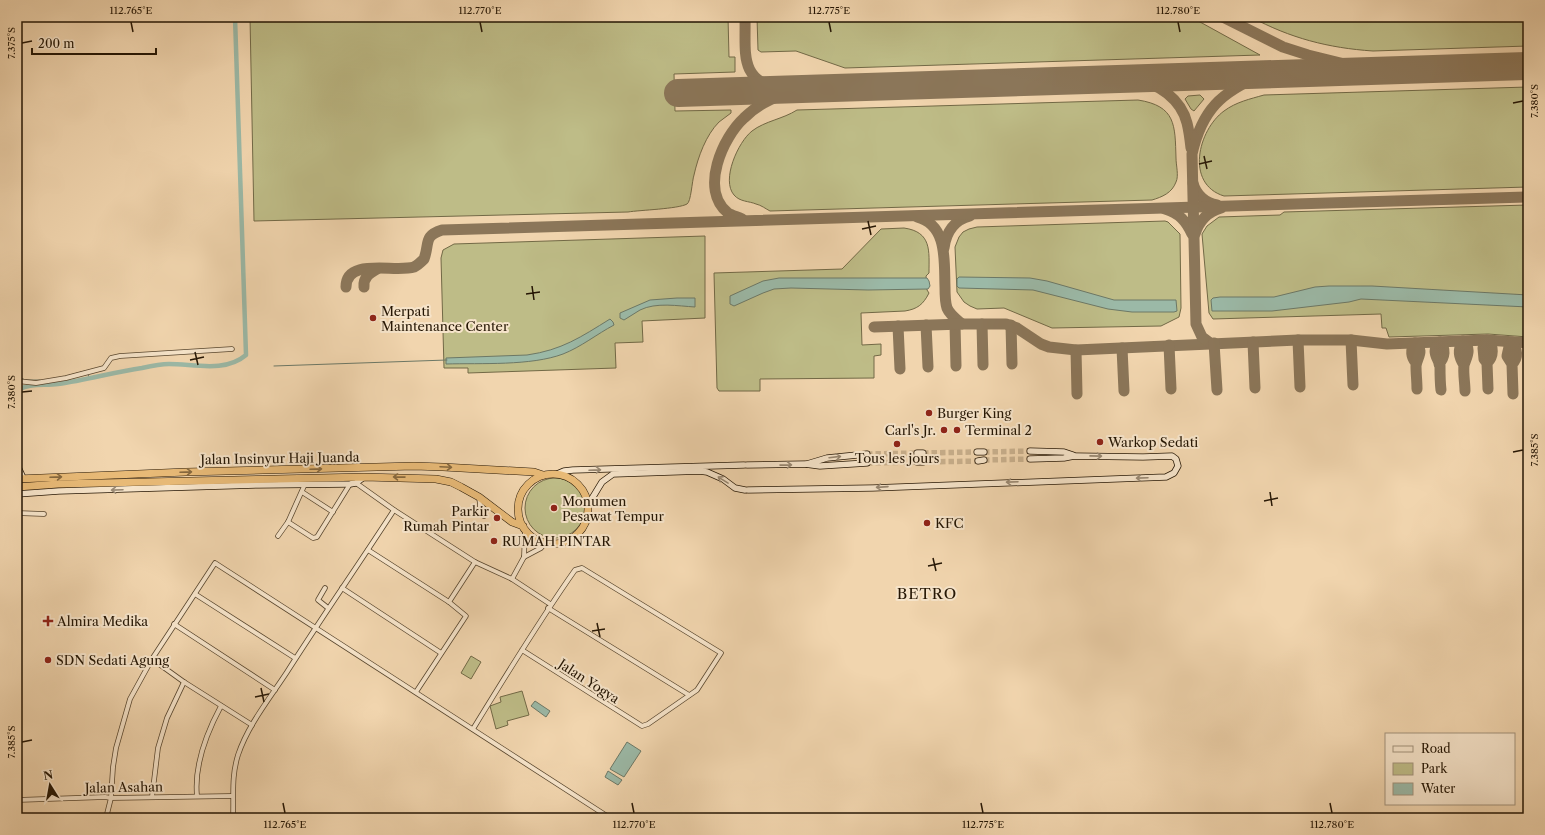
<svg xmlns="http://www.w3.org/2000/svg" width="1545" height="835" font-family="'Libre Caslon Text',serif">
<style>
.green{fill:#bebc87;stroke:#726946}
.water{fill:#9bb9a7;stroke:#6c7866}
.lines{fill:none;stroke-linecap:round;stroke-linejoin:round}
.stream{stroke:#6c7866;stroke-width:1}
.canal{stroke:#9bb9a7;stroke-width:4.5}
.taxiway{stroke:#8b7659;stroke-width:11}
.runway{stroke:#8b7659;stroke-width:28}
.secondary-tunnel{stroke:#c8af8c;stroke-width:5.5;stroke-dasharray:5.5 3;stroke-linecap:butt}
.street-casing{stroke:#58462e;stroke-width:5.5}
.secondary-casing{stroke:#251604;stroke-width:7}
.highway-casing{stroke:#251604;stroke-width:8}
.street{stroke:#f6e4ca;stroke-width:4}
.secondary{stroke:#f6e4ca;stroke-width:5.5}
.highway{stroke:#e8ba77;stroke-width:7}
.oneway{stroke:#988771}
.oneway2{stroke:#86683e}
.ticks{fill:none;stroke:#251604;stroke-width:1.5}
.poi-dot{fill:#8f2418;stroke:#f6e4ca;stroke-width:1.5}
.labels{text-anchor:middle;stroke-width:4;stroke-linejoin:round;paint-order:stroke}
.poi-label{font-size:13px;fill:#251604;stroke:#f6e4ca;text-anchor:start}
.street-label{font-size:13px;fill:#251604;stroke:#f6e4ca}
.quarter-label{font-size:15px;letter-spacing:1px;fill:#251604;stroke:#f6e4ca}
.neatline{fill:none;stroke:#251604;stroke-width:1.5}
.ticks-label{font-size:10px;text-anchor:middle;fill:#251604}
</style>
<rect width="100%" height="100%" fill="#f1d5ae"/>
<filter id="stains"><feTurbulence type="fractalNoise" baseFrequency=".005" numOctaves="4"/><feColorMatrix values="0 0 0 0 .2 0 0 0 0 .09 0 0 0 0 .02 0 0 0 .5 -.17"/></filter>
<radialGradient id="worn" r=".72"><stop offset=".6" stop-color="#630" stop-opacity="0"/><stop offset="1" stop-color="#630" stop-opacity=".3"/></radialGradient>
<g class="green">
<path d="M250 17H728L729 57H735V72L674 74 675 111 731 110V113C727 116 723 119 719 122 706 135 698 157 694 175 692 181 691 202 687 204 678 209 640 210 628 212L254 221Z"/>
<path d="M757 17H1191L1260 55 845 68 796 51 761 52 758 50Z"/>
<path d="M1251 17H1528V46L1373 51C1328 48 1290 38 1251 17Z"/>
<path d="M1528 87V187L1224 196C1185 184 1198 130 1224 111 1236 102 1250 99 1264 95Z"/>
<path d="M1200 95 1204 99 1194 111 1191 109 1185 99 1188 96Z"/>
<path d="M1138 100C1176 106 1175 125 1176 158 1176 165 1179 176 1176 182 1172 193 1162 197 1152 200L770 211C766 209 761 205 756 204 749 201 740 202 734 195 721 180 738 142 752 131 765 121 783 119 797 110Z"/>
<path d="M1528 205V337L1488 334 1389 337 1386 328H1382L1381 314 1213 319 1209 313 1202 234 1207 226 1219 217 1280 215 1284 212Z"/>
<path d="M1165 221 1168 222 1180 234 1181 308 1179 317 1161 326 1052 328 1004 308 977 309 970 306 964 302 957 292 955 247 959 237 963 232 969 229 977 227Z"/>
<path d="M904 228C932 232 929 251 929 273L926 276 927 290 929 293C923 305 917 309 905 311L861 313 862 345 881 344V355L874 356V378L760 379V391H719L717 388 714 273 842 269 881 229Z"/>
<path d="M705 236V318L642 321 643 342 615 343 616 368 468 373V368H444L441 258 443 250 454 244Z"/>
<circle cx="555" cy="508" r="30"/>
<path d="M471 656 481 662 471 679 461 673Z"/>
<path d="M522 691 529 715 507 721 508 725 496 729 490 706 501 702 500 697Z"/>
</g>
<g class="water">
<path d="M959 277 1030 278 1047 281 1114 300H1176L1177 311 1174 312H1132L1108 309 1033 290 959 288 957 286V279Z"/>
<path d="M779 278H927L929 281 930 286 928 289 868 290 791 288 774 289 763 293 734 306 730 304V296L763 281Z"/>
<path d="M1329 286H1372L1528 295V307L1361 299 1349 302 1272 311H1212L1211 300 1213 298 1220 297H1274L1315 287Z"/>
<path d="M677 298H695V307C678 306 656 302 640 310 635 313 629 317 624 320L620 318V313L650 300Z"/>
<path d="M610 319 613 322 614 325C597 334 581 347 563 354 531 366 481 363 446 364V358L527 355C562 350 581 337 610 319Z"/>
<path d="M535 701 550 711 546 717 531 706Z"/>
<path d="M627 742 641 751 624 777 610 769Z"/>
<path d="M608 771 622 780 618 785 605 777Z"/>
</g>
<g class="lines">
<g class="stream">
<path d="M274 366 447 360"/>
<path d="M88 374 89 378"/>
<path d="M17 377 26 380H40"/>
<path d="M63 377 85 371"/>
<path d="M17 423 18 422 20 389"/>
</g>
<path class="canal" d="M17 388 20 389C32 383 45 386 58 384 87 380 114 372 142 368 151 366 160 364 169 364 194 364 225 373 246 355L235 17"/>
<g class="taxiway">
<path d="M745 17C746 54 738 81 783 90"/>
<path d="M1223 17 1283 47 1308 55 1373 71"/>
<path d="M1135 79C1158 83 1181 99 1187 123 1189 131 1190 139 1191 148"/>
<path d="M1193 183C1196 195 1206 203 1217 205"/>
<path d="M1165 209C1179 213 1186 221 1192 234"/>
<path d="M917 217C948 225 944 261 945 287 945 294 945 302 947 308 950 315 956 319 962 324"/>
<path d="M742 219C738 217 731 215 728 213 699 190 723 137 744 118 760 102 779 95 800 89"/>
<path d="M1195 234C1199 221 1207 212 1221 208"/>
<path d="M944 248C946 233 954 220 970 216"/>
<path d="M346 287C346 257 395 273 414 267 418 265 421 262 424 259 430 243 423 236 442 230L1528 197"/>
<path d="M364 287C363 277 370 273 377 269"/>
<path d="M955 324 956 366"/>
<path d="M982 324 983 365"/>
<path d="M926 325 928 367"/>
<path d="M1011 325 1012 364"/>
<path d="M898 326 900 369"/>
<path d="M874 327 962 324H1006L1017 328 1041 344 1049 347 1076 350 1298 340H1351L1387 344 1487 340 1528 343"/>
<path d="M1298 340 1300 387"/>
<path d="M1351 340 1353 385"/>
<path d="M1253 342 1255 388"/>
<path d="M1210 343 1202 337 1196 324 1192 154C1202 110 1221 92 1262 75"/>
<path d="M1214 343 1217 390"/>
<path d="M1169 345 1171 389"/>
<path d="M1122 348 1124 391"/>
<path d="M1076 350 1077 394"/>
<path d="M1416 363C1411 357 1410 350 1415 343 1425 351 1417 357 1416 366 1416 374 1417 381 1417 389"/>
<path d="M1487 363C1494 356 1494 346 1487 340L1483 348 1484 359 1487 363 1488 389"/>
<path d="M1439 364C1445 357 1446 349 1440 342 1430 352 1438 357 1440 366 1440 374 1440 382 1441 390"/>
<path d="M1512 364C1519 357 1517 349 1512 342L1509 347 1507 356 1512 364 1513 394"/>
<path d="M1464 365C1459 357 1457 350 1463 341 1472 349 1467 356 1464 365 1463 373 1465 383 1465 391"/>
</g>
<path class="runway" d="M678 93 1528 66"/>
<g class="secondary-tunnel">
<path d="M984 452 1030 451"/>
<path d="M923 453 977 452"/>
<path d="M867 454 917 453"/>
<path d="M984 460 1030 459"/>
<path d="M923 462 978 461"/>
<path d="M867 463 917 462"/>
</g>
<defs>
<g id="street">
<path d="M17 381 36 383 66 378 104 368 111 358 120 356 232 349"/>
<path d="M356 483 394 510 475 562 512 579 550 604"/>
<path d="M302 492 333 512"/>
<path d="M479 497 480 504V514L484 516"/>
<path d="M17 513 44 514"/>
<path d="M288 522 313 538 317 537 350 484"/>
<path d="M278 536 288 522 305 484"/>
<path d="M368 550 449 602 466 616 416 692"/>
<path d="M524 557 541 548 545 543"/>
<path d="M512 579 524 557 525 530"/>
<path d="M325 588 318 600 328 608"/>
<path d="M342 588 441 653"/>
<path d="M195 594 295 658"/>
<path d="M449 602 475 562"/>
<path d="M548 608 689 695"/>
<path d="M174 624 275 690"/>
<path d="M152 659 184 682 252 725"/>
<path d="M473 729C506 675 539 621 575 570L582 568 721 653 697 690 648 724 642 726 522 650"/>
<path d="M197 796C194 765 206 734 221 706"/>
<path d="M152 797 158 748 167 718 184 682"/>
<path d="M17 800 105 797 111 798 232 796"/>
<path d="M106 818 111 798 113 767 116 748 130 699 152 659 215 563 610 818"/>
<path d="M233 818C234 795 231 778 238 755 248 725 270 698 287 672 322 617 359 564 394 510"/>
</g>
<g id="secondary">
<path d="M1030 451 1064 452 1073 455"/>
<path d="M977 452H984"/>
<path d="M917 453H923"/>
<path d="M978 461 984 460"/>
<path d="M917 462H923"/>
<path d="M807 464 827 458 867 454"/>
<path d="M17 465 23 478"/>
<path d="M747 465 805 464 820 466 867 463"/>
<path d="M557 474 564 471 573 470 744 465"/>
<path d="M748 490 873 488 1166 477 1174 473 1178 466 1176 459 1172 456 1143 457 1074 456 1064 458 1030 459"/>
<path d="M17 494 59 491 258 485 350 484 356 483 364 477"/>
<path d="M588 505 602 482 613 474 700 471 707 472 723 479 735 488 745 490"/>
</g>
<g id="highway">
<circle cx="553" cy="509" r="35"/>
<path d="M17 479 186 472 414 466 443 467 534 472 543 475"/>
<path d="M17 487 58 484 364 477 436 479 451 482 461 487 479 497 512 522 523 526"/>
</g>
</defs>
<use href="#street" class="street-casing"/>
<use href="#secondary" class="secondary-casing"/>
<use href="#highway" class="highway-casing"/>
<use href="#street" class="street"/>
<use href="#secondary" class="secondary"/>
<use href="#highway" class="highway"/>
</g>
<defs><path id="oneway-shaft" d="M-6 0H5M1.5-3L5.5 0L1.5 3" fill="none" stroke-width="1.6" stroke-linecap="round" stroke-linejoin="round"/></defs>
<g class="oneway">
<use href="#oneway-shaft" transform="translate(1096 456) rotate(1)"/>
<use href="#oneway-shaft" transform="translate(835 457) rotate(-7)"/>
<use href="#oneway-shaft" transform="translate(786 465) rotate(-1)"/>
<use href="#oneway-shaft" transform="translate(595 470) rotate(-2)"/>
<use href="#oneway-shaft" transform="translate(1142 478) rotate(178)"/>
<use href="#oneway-shaft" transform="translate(723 480) rotate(-148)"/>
<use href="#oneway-shaft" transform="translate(1012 482) rotate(178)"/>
<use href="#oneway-shaft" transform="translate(882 487) rotate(176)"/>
<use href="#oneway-shaft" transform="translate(117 490) rotate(178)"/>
</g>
<g class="oneway2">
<use href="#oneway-shaft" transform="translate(446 467) rotate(3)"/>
<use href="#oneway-shaft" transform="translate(316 469) rotate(-2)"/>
<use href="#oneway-shaft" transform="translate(186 472) rotate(-2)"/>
<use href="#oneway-shaft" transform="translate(56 477) rotate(-2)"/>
<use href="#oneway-shaft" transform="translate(399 477) rotate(-179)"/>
</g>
<path class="ticks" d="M131 22 133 32M480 22 482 32M829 22 831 32M1178 22 1180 32M22 43 32 41M1513 103 1523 101M1204 156 1207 169M1199 164 1212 161M868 221 871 235M862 229 876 226M532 286 534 300M526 294 540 292M195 352 198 365M190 360 204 357M22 392 32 391M1513 452 1523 450M1270 492 1272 506M1264 501 1278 498M933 558 936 571M928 566 942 563M597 623 600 637M592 631 605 629M261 688 264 702M255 697 269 694M22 742 32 740M283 803 285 813M632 803 634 813M981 803 983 813M1330 803 1332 813"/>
<g class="poi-dot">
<circle cx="373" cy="318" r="4"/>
<circle cx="929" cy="413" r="4"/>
<circle cx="944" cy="430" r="4"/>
<circle cx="957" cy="430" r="4"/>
<circle cx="1100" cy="442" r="4"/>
<circle cx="897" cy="444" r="4"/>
<circle cx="554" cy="508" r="4"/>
<circle cx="497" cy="518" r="4"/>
<circle cx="927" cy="523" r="4"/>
<circle cx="494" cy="541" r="4"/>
<path d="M46 615h4v4h4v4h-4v4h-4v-4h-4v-4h4z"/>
<circle cx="48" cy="660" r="4"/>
</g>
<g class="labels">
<g class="poi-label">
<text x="381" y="316">Merpati<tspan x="381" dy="15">Maintenance Center</tspan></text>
<text x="937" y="418">Burger King</text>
<text x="936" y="435" text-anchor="end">Carl's Jr.</text>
<text x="965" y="435">Terminal 2</text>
<text x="1108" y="447">Warkop Sedati</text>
<text x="897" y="463" text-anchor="middle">Tous les jours</text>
<text x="562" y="506">Monumen<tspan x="562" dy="15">Pesawat Tempur</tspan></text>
<text x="489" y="516" text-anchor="end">Parkir<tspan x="489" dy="15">Rumah Pintar</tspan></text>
<text x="935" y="528">KFC</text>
<text x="502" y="546">RUMAH PINTAR</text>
<text x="57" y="626">Almira Medika</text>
<text x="56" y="665">SDN Sedati Agung</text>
</g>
<g class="street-label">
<text transform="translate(280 458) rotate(-1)" y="5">Jalan Insinyur Haji Juanda</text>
<text transform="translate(589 681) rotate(33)" y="5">Jalan Yogya</text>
<text transform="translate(124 787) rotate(-1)" y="5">Jalan Asahan</text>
</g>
<g class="quarter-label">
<text x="927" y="599">BETRO</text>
</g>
</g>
<rect width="1545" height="835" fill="none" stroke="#f1d5ae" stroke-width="44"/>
<rect x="1385" y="733" width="130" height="72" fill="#f6e4ca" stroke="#a2927b"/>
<rect x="1393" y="746" width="20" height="6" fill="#f6e4ca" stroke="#a2927b"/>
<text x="1421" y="753" font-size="12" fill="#251604">Road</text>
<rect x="1393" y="763" width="20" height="12" fill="#bebc87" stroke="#a2927b"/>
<text x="1421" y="773" font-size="12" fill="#251604">Park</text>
<rect x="1393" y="783" width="20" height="12" fill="#9bb9a7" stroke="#a2927b"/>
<text x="1421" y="793" font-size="12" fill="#251604">Water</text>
<g transform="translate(50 785) rotate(349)" stroke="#f6e4ca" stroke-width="3" paint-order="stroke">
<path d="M0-3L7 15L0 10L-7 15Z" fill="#251604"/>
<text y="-6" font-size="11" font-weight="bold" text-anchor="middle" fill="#251604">N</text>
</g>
<path d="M32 48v6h124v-6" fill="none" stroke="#251604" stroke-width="2"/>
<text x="38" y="48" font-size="12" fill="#251604" stroke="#f6e4ca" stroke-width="3" paint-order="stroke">200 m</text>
<rect x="22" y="22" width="1501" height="791" class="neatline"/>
<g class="ticks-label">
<text x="131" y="14">112.765°E</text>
<text x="480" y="14">112.770°E</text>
<text x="829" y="14">112.775°E</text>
<text x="1178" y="14">112.780°E</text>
<text transform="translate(11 43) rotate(-90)" y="4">7.375°S</text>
<text transform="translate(1534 101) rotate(-90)" y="4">7.380°S</text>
<text transform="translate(11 392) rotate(-90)" y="4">7.380°S</text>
<text transform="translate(1534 450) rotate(-90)" y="4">7.385°S</text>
<text transform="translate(11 742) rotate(-90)" y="4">7.385°S</text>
<text x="285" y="828">112.765°E</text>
<text x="634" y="828">112.770°E</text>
<text x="983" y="828">112.775°E</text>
<text x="1332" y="828">112.780°E</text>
</g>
<rect width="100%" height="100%" filter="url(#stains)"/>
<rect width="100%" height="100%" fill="url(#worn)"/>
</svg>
